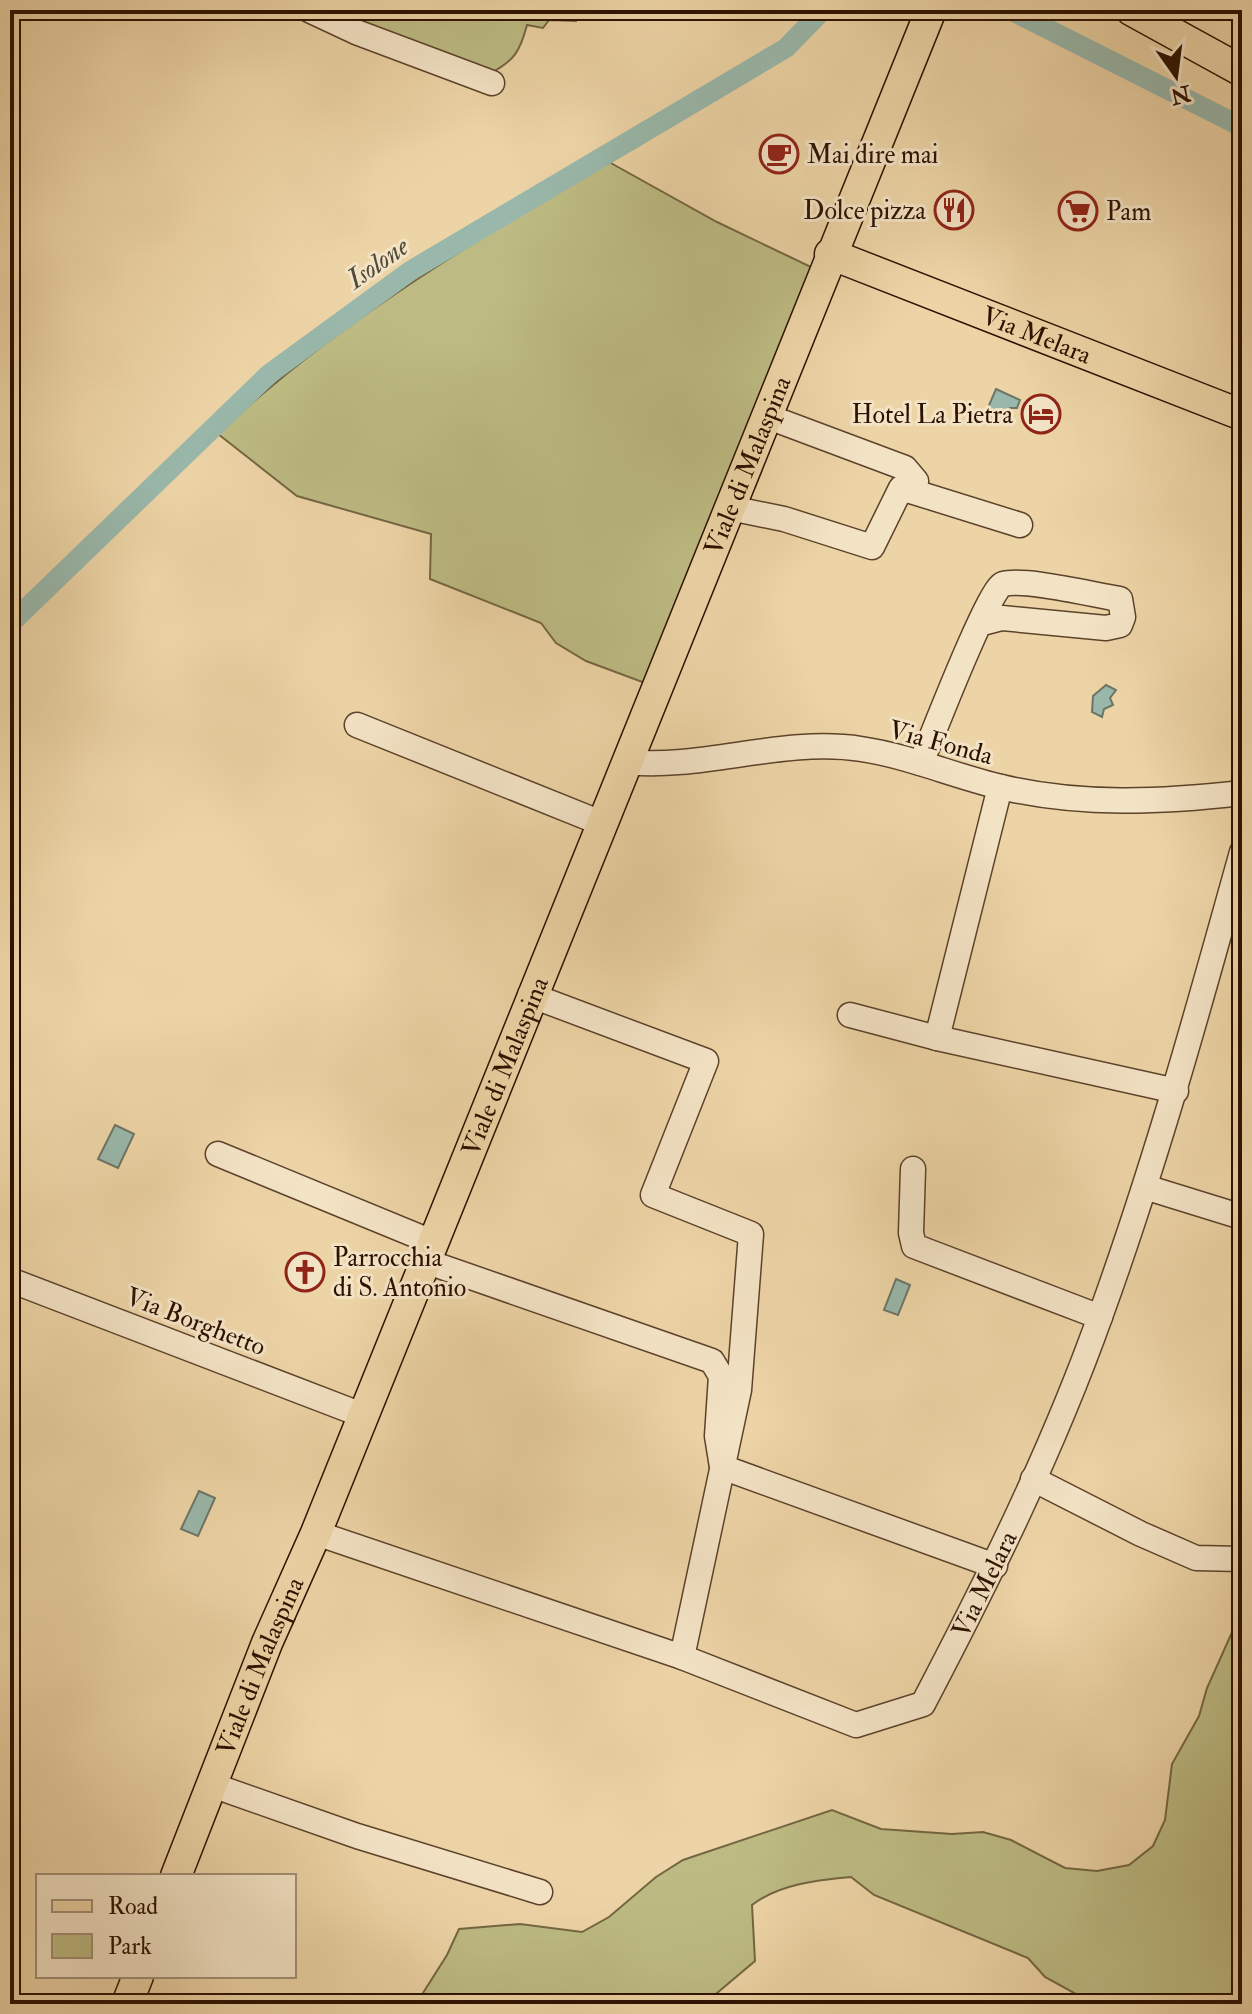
<svg xmlns="http://www.w3.org/2000/svg" width="1252" height="2014" font-family="'IM FELL Double Pica',serif">
<style>
.green{fill:#bdbb83;stroke:#746642;stroke-width:2}
.water{fill:#99b8ab;stroke:#6d7567;stroke-width:2}
.lines{fill:none;stroke-linecap:round;stroke-linejoin:round}
.canal{stroke:#99b8ab;stroke-width:20}
.minor-casing{stroke:#5c422a;stroke-width:27}
.major-casing{stroke:#2c1100;stroke-width:33}
.minor{stroke:#f3e3c5;stroke-width:24}
.major{stroke:#edd4a6;stroke-width:30}
.labels{text-anchor:middle;stroke-width:6;stroke-linejoin:round;paint-order:stroke}
.poi-label{font-size:26px;fill:#2c1100;stroke:#f3e3c5;text-anchor:start}
.street-label{font-size:26px;fill:#2c1100;stroke:#f3e3c5}
.water-label{font-size:28px;font-style:italic;fill:#524b3c;stroke:#f3e3c5}
</style>
<rect width="100%" height="100%" fill="#edd4a6"/>
<filter id="stains"><feTurbulence type="fractalNoise" baseFrequency=".0025" numOctaves="4"/><feColorMatrix values="0 0 0 0 .2 0 0 0 0 .09 0 0 0 0 .02 0 0 0 .5 -.17"/></filter>
<radialGradient id="worn" r=".72"><stop offset=".6" stop-color="#630" stop-opacity="0"/><stop offset="1" stop-color="#630" stop-opacity=".3"/></radialGradient>
<g class="green">
<path d="M326 10H578L576 21 549 20 543 28 527 25C520 51 515 60 491 73Z"/>
<path d="M609 162 717 222 811 267 645 683 586 661 556 643 541 623 430 579 431 534 297 496 218 434C332 325 473 242 609 162Z"/>
<path d="M1242 1610V1847L1236 1857C1246 1873 1245 1906 1241 1925 1240 1931 1237 1937 1237 1943 1240 1965 1248 1984 1235 2004H1094L1045 1977 1028 1958 874 1895 851 1877C818 1880 779 1884 752 1905L755 1961 704 2004H416L447 1955 459 1929 520 1924 582 1932 609 1917 656 1877 683 1860 832 1810 881 1829 952 1834 983 1832 1011 1840 1065 1868 1097 1871 1129 1865 1153 1846 1165 1820 1172 1764 1199 1716 1207 1688Z"/>
</g>
<g class="water">
<path d="M996 389 1020 400 1017 408H1010L1005 416 997 414 993 420 984 417Z"/>
<path d="M1106 685 1116 690 1110 698 1113 705 1104 709 1102 717 1092 712 1093 696Z"/>
<path d="M115 1125 134 1134 118 1168 98 1159Z"/>
<path d="M896 1279 910 1285 898 1315 884 1310Z"/>
<path d="M199 1491 215 1498 198 1536 181 1529Z"/>
</g>
<g class="lines">
<g class="canal">
<path d="M1010 10 1242 127"/>
<path d="M10 624 269 374 410 271 786 48 823 10"/>
</g>
<defs>
<g id="minor">
<path d="M309 10 356 32 492 83"/>
<path d="M766 416 905 468 916 481 912 491"/>
<path d="M730 508 784 519 872 547 901 488 1020 525"/>
<path d="M357 725 601 823"/>
<path d="M626 762C704 770 782 737 861 749 909 756 954 776 1001 787 1080 806 1162 802 1242 793"/>
<path d="M921 763C931 739 989 588 1003 584 1025 578 1094 595 1120 599L1123 617 1120 625 1106 628 1002 618 979 624"/>
<path d="M1000 787 937 1038 1176 1091"/>
<path d="M530 995 706 1061 653 1195 751 1234 739 1390 682 1657"/>
<path d="M850 1015 937 1038"/>
<path d="M218 1154 432 1242"/>
<path d="M913 1169 911 1233 914 1246 1100 1317"/>
<path d="M1145 1187 1242 1217"/>
<path d="M425 1261 712 1361 721 1376 717 1436 722 1467 995 1566"/>
<path d="M10 1280 362 1415"/>
<path d="M1033 1479 1141 1534 1196 1558 1242 1559"/>
<path id="s1" d="M316 1533 682 1657 856 1725 923 1704C989 1578 1053 1449 1101 1314 1156 1162 1199 1007 1242 852"/>
<path d="M212 1785 357 1836 540 1892"/>
</g>
<g id="major">
<path d="M1131 10 1242 71"/>
<path id="s2" d="M830 254 1242 415"/>
<path id="s3" d="M176 1876 267 1643 316 1533 931 10"/>
<path d="M127 2004 138 1976"/>
</g>
</defs>
<use href="#minor" class="minor-casing"/>
<use href="#major" class="major-casing"/>
<use href="#minor" class="minor"/>
<use href="#major" class="major"/>
</g>
<defs>
<symbol id="cafe-ring" viewBox="-11 -11 22 22"><circle r="9.5" fill="#f3e3c5" stroke="#8f2418" stroke-width="1.5"/><path d="M-5.5-4.5H6V0H3Q3 3.5 0 3.5H-2.5Q-5.5 3.5-5.5 0ZM3-3.2v2h1.7v-2ZM-6 4.5H4V6H-6Z" fill="#8f2418"/></symbol>
<symbol id="restaurant-ring" viewBox="-11 -11 22 22"><circle r="9.5" fill="#f3e3c5" stroke="#8f2418" stroke-width="1.5"/><path d="M-5-6h1v4h1v-4h1v4h1v-4h1v5L-1.5 .5V6h-2V.5L-5-1ZM5-6V6H3V1.5H1.5Q1.5-4 5-6Z" fill="#8f2418"/></symbol>
<symbol id="supermarket-ring" viewBox="-11 -11 22 22"><circle r="9.5" fill="#f3e3c5" stroke="#8f2418" stroke-width="1.5"/><path d="M-6-5.5h2.5l.6 2H6L4.5 2H-2.5L-4.4-4H-6ZM-1.5 3.2a1.3 1.3 0 1 0 .1 0ZM3 3.2a1.3 1.3 0 1 0 .1 0Z" fill="#8f2418"/></symbol>
<symbol id="hotel-ring" viewBox="-11 -11 22 22"><circle r="9.5" fill="#f3e3c5" stroke="#8f2418" stroke-width="1.5"/><path d="M-6-4.5h1.5V1H6V5H4.5V3h-9V5H-6ZM-4 0a1.8 1.8 0 1 1 3.6 0ZM.5 0V-2.5h3Q6-2.5 6 0Z" fill="#8f2418"/></symbol>
<symbol id="church-ring" viewBox="-11 -11 22 22"><circle r="9.5" fill="#f3e3c5" stroke="#8f2418" stroke-width="1.5"/><path d="M-1.2-6h2.4v3.5h3.3v2.4h-3.3V6h-2.4V-.1h-3.3v-2.4h3.3Z" fill="#8f2418"/></symbol>
</defs>
<g fill-rule="evenodd">
<use href="#cafe-ring" x="757" y="132" width="44" height="44"/>
<use href="#restaurant-ring" x="932" y="188" width="44" height="44"/>
<use href="#supermarket-ring" x="1056" y="189" width="44" height="44"/>
<use href="#hotel-ring" x="1019" y="392" width="44" height="44"/>
<use href="#church-ring" x="283" y="1250" width="44" height="44"/>
</g>
<g class="labels">
<g class="poi-label">
<text x="807" y="163">Mai dire mai</text>
<text x="926" y="219" text-anchor="end">Dolce pizza</text>
<text x="1106" y="220">Pam</text>
<text x="1013" y="423" text-anchor="end">Hotel La Pietra</text>
<text x="333" y="1266">Parrocchia<tspan x="333" dy="30">di S. Antonio</tspan></text>
</g>
<g class="street-label">
<text dy="9" stroke="none"><textPath href="#s2" startOffset="222">Via Melara</textPath></text>
<text dy="9" stroke="none"><textPath href="#s3" startOffset="1522">Viale di Malaspina</textPath></text>
<text transform="translate(941 742) rotate(15)" y="9">Via Fonda</text>
<text dy="9" stroke="none"><textPath href="#s3" startOffset="874">Viale di Malaspina</textPath></text>
<text transform="translate(196 1321) rotate(21)" y="9">Via Borghetto</text>
<text dy="9" stroke="none"><textPath href="#s1" startOffset="778">Via Melara</textPath></text>
<text dy="9" stroke="none"><textPath href="#s3" startOffset="226">Viale di Malaspina</textPath></text>
</g>
<g class="water-label">
<text transform="translate(377 262) rotate(-35)" y="10">Isolone</text>
</g>
</g>
<rect width="1252" height="2014" fill="none" stroke="#edd4a6" stroke-width="40"/>
<rect x="12" y="12" width="1228" height="1990" fill="none" stroke="#2c1100" stroke-width="4"/>
<rect x="20" y="20" width="1212" height="1974" fill="none" stroke="#2c1100" stroke-width="2"/>
<rect x="36" y="1874" width="260" height="104" fill="#f3e3c5" stroke="#a38f76" stroke-width="2"/>
<rect x="52" y="1900" width="40" height="12" fill="#edd4a6" stroke="#a38f76" stroke-width="2"/>
<text x="108" y="1914" font-size="24" fill="#2c1100">Road</text>
<rect x="52" y="1934" width="40" height="24" fill="#bdbb83" stroke="#a38f76" stroke-width="2"/>
<text x="108" y="1954" font-size="24" fill="#2c1100">Park</text>
<g transform="translate(1176 76) rotate(166)" stroke="#f3e3c5" stroke-width="6" paint-order="stroke">
<path d="M0-6L14 30L0 20L-14 30Z" fill="#2c1100"/>
<text y="-12" font-size="22" font-weight="bold" text-anchor="middle" fill="#2c1100">N</text>
</g>
<rect width="100%" height="100%" filter="url(#stains)"/>
<rect width="100%" height="100%" fill="url(#worn)"/>
</svg>
